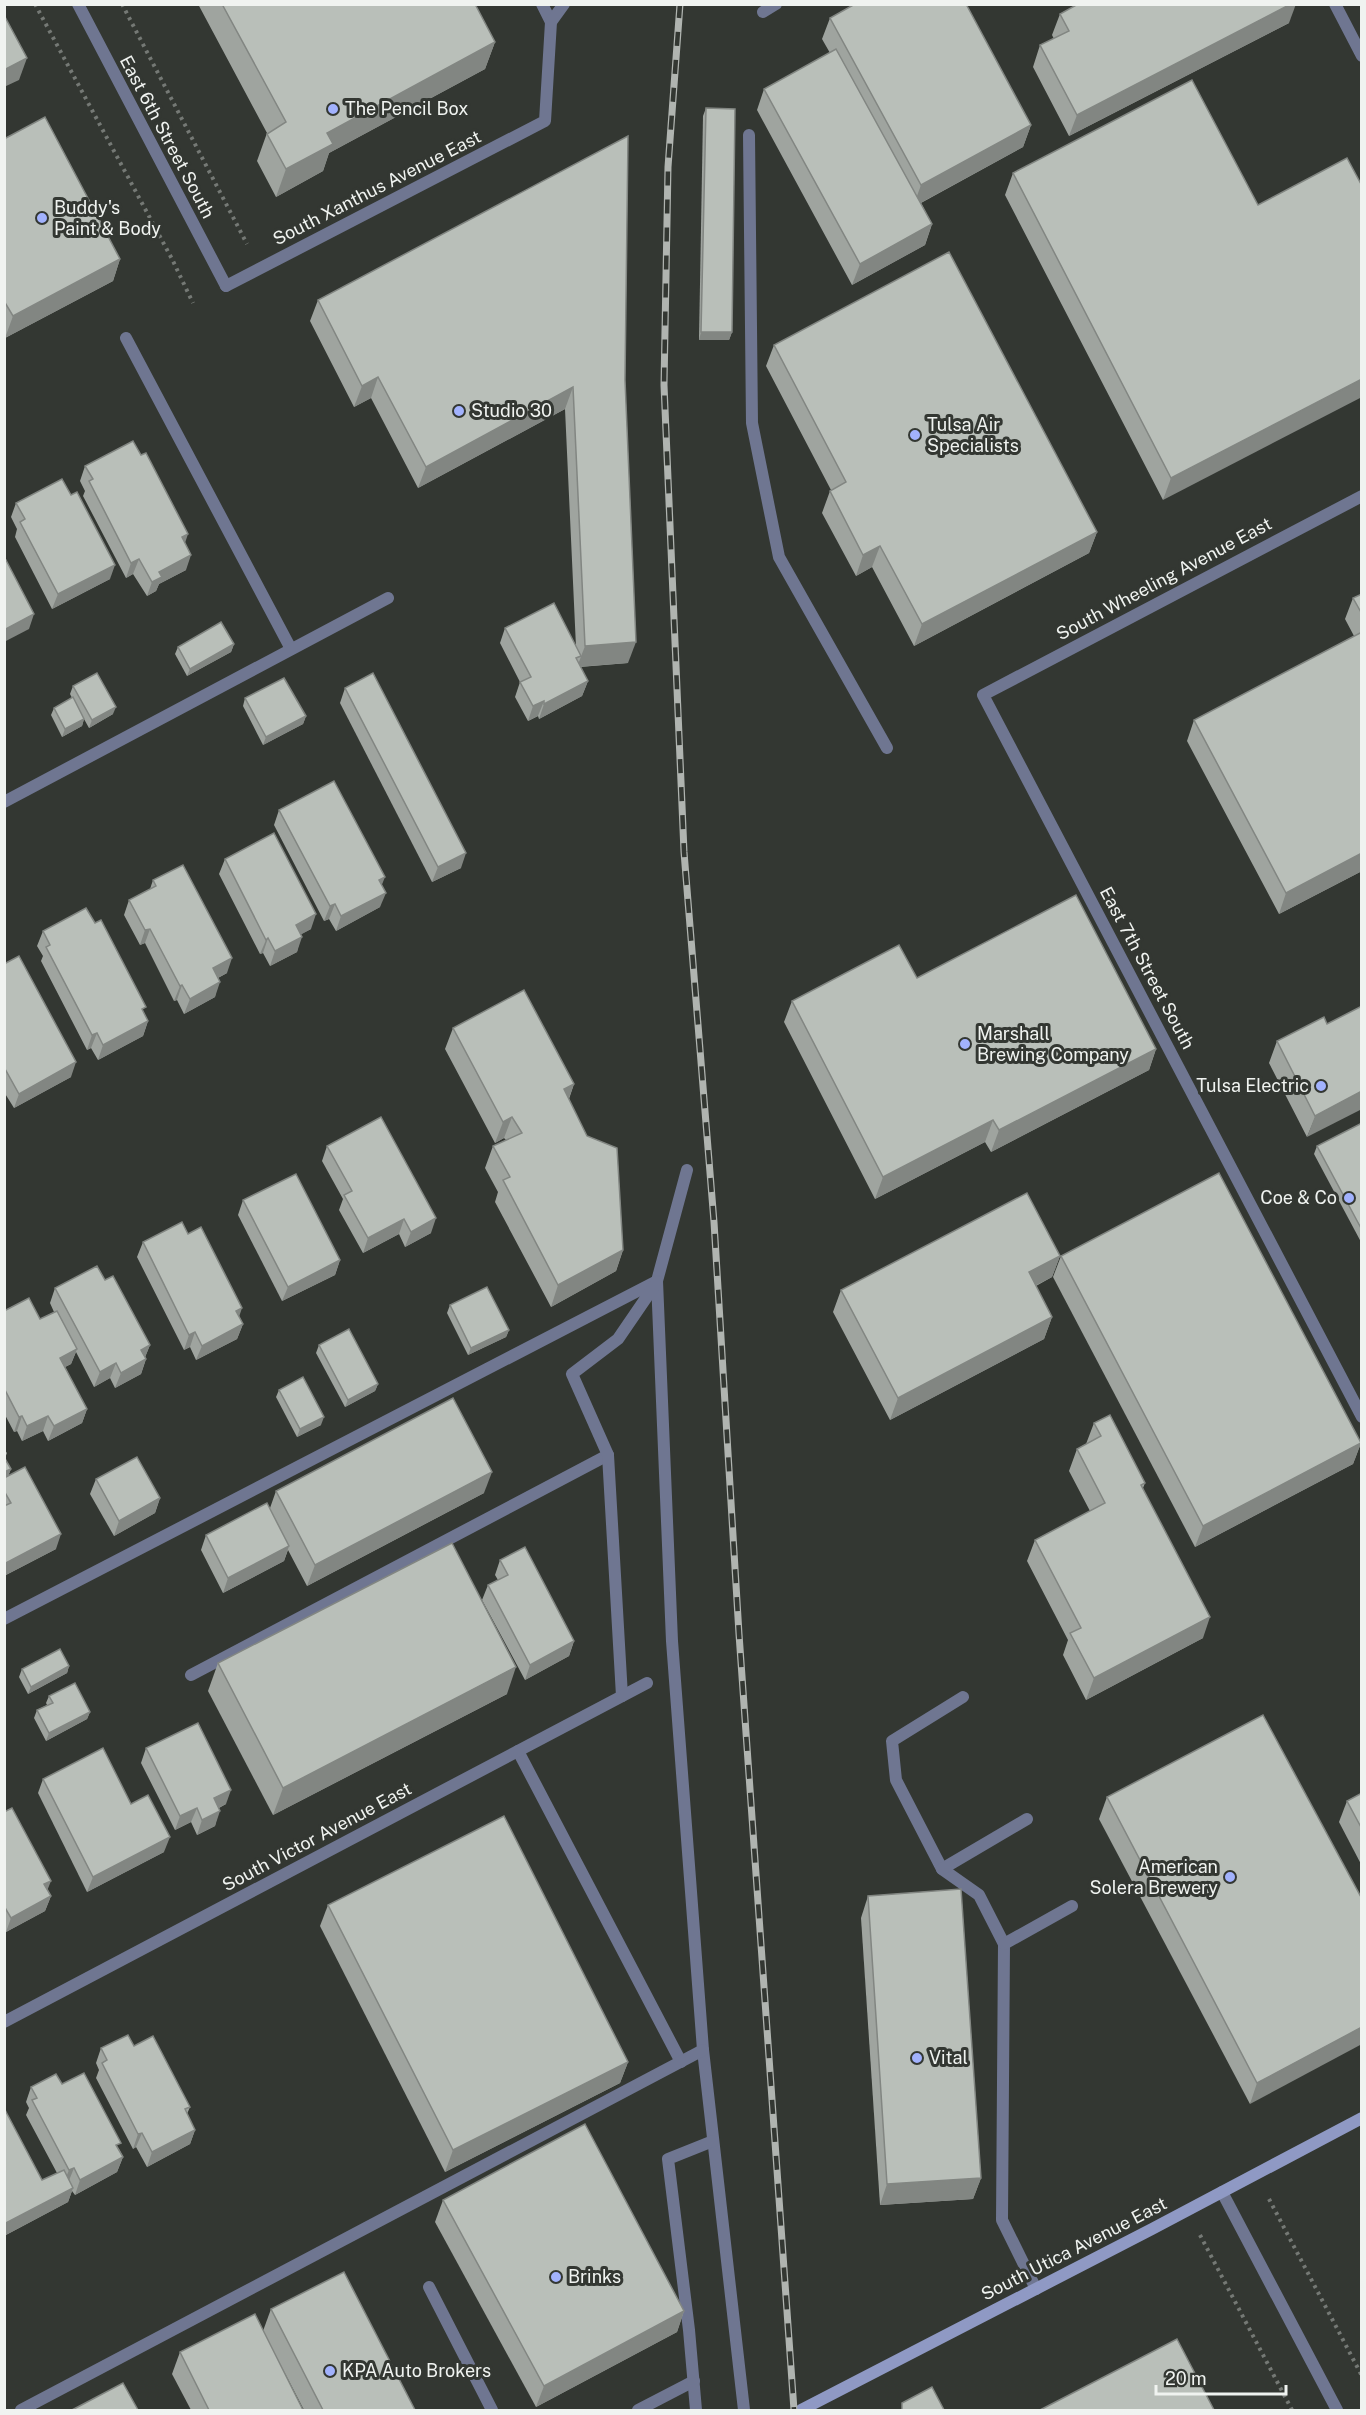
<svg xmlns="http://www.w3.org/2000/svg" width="1366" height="2415" font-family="'Public Sans',sans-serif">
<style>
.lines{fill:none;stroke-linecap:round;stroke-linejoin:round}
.path{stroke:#757975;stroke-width:4;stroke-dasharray:3 4.5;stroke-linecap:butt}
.service{stroke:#6f7691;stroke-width:12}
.minor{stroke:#6f7691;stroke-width:12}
.tertiary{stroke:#6f7691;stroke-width:12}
.secondary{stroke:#8f99c4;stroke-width:12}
.rail-casing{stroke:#b0b4b0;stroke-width:7}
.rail{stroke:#333732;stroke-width:4.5;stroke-dasharray:14;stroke-linecap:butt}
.wall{fill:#9fa49f}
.shaded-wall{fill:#828682}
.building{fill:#b9bfb9;stroke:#828682;stroke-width:1.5}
.poi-dot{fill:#a2b2fd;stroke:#333732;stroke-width:2}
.labels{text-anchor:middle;stroke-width:6;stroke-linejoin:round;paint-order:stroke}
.poi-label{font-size:18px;fill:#f0f3f0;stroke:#333732;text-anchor:start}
.street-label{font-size:18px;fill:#f0f3f0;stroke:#333732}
</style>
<rect width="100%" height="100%" fill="#333732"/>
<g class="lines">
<g class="path">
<path d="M35 4 172 259 193 303"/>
<path d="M122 4 247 244"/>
<path d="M1269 2199 1362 2376"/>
<path d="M1200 2235 1292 2410"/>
</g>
<g class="service">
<path d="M542 4 551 22"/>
<path d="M749 135 752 423 779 557 887 748"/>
<path d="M226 286 545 121 551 22 564 4"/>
<path d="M126 338 291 649"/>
<path d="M4 802 388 598"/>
<path d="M687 1170 657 1281 672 1641 703 2050 744 2410"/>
<path d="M4 1619 657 1281"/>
<path d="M191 1675 608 1455"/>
<path d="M622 1696 608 1455 572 1374 618 1339 657 1282"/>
<path d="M963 1697 892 1741 896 1780 942 1869 979 1895 1004 1944 1002 2220 1036 2289"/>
<path d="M518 1751 681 2062"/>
<path d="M942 1869 1027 1819"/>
<path d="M1004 1944 1072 1906"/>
<path d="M429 2287 492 2410"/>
<path d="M21 2410 703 2050"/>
<path d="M638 2410 694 2381"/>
<path d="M696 2410 689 2330 668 2159 713 2141"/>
</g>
<g class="minor">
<path d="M1335 4 1362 56"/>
<path d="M763 12 776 4"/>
<path d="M1362 496 983 695 1362 1417"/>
<path d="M4 2022 647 1683"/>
</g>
<g class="tertiary">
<path d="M78 4 226 286"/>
<path d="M1222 2192 1337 2410"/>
</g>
<path class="secondary" d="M801 2410 1152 2229 1362 2118"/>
<defs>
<path id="rail" d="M680 4 668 167 664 385 684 852 714 1222 739 1634 794 2410"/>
</defs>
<use href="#rail" class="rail-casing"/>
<use href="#rail" class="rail"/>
</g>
<g class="wall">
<path d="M198 4H475L495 42 485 69 329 153 323 171 276 197 257 161 267 133Z"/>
<path d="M1060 14 1289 23 1069 136 1033 67 1040 45 1054 39 1052 35Z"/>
<path d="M830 18 1031 125 1023 147 921 203 932 224 925 245 852 285 757 110 764 89 830 53 822 39Z"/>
<path d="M706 108 732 332 729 340H699L703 116Z"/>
<path d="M4 139 120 259 113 281 5 338Z"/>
<path d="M1013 173 1258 205 1362 186 1163 500 1005 195Z"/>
<path d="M318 300 625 380 628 663 580 667 588 681 582 696 539 719 538 716 528 721 515 697 520 682 500 643 505 628 576 647 565 409 418 488 371 398 354 407 310 321Z"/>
<path d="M774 345 1097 532 1089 553 914 646 872 567 856 576 822 513 830 491 831 490 766 366Z"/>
<path d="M85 466 185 543 186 570 159 584 156 591 147 596 133 574 126 578 83 496 85 491 80 481Z"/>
<path d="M16 503 110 579 52 609 15 537 17 529 11 517Z"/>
<path d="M1362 594V871L1279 914 1187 741 1194 720 1354 636 1345 619 1353 598Z"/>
<path d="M234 644 231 652 187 676 175 654 178 647Z"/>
<path d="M73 686 113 714 89 728 84 719 82 726 62 737 51 715 54 708 72 698 70 694Z"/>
<path d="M345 688 461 868 432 882 340 703Z"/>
<path d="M245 698 306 716 303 724 263 745 243 706Z"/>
<path d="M279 810 382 885 380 907 336 931 329 919 324 921 274 825Z"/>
<path d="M225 859 311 929 301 934 297 952 270 966 263 953 260 954 219 874Z"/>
<path d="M153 880 227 973 218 978 215 997 184 1014 177 1000 174 1001 145 943 140 945 124 915 129 900 150 889Z"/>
<path d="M43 931 144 1013 148 1021 143 1036 98 1060 91 1048 87 1050 41 961 43 956 37 946Z"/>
<path d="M4 964 71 1077 14 1108 4 1092Z"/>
<path d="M917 978 1156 1049 1149 1070 991 1152 985 1142 875 1199 784 1022 792 1001Z"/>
<path d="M1362 1006 1307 1137 1269 1063 1277 1041 1327 1024Z"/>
<path d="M453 1028 574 1084 569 1099 623 1250 616 1271 551 1307 495 1202 498 1192 485 1168 493 1146 506 1140 504 1138 495 1143 445 1049Z"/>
<path d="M1362 1123V1241L1361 1242 1314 1154 1317 1146Z"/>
<path d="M327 1146 431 1233 405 1247 399 1234 363 1253 339 1210 343 1199 322 1161Z"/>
<path d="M243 1200 340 1260 335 1275 282 1301 238 1215Z"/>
<path d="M188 1234 243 1324 237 1339 196 1360 190 1347 184 1350 137 1257 143 1242Z"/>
<path d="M1060 1256 1052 1277 1036 1286 1052 1317 1044 1339 890 1420 833 1312 841 1290Z"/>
<path d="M1061 1256 1361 1443 1353 1464 1195 1547 1053 1277Z"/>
<path d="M105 1280 150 1345 145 1357 146 1359 141 1374 115 1388 110 1378 94 1387 76 1352 71 1364 65 1367 87 1409 82 1423 48 1441 43 1431 22 1441 17 1431 14 1432 4 1413V1311L40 1319 54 1312 50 1303 55 1288Z"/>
<path d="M450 1305 509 1330 506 1337 468 1355 447 1313Z"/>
<path d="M319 1345 378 1384 375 1391 345 1407 316 1353Z"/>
<path d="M279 1390 321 1425 297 1437 276 1397Z"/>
<path d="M1094 1423 1145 1483 1143 1488 1203 1638 1086 1700 1063 1655 1068 1640 1027 1561 1035 1540 1090 1511 1069 1471 1077 1449 1086 1444Z"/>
<path d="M4 1449 7 1453 5 1458 11 1469 8 1476 56 1549 4 1576Z"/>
<path d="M96 1479 160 1498 155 1513 114 1536 90 1494Z"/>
<path d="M276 1491 484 1493 307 1586 288 1550 284 1561 223 1593 201 1550 206 1535 270 1508Z"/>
<path d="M500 1560 574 1641 569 1656 525 1680 482 1600 488 1585 498 1580 495 1575Z"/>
<path d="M218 1663 507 1694 273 1815 208 1691Z"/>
<path d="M69 1666 67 1673 28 1694 19 1677 22 1669Z"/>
<path d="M49 1696 90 1712 87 1719 46 1741 34 1718 37 1710 47 1705 46 1703Z"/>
<path d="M146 1748 226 1804 219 1808 215 1826 197 1835 191 1822 175 1830 141 1763Z"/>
<path d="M43 1779 164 1852 87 1892 38 1793Z"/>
<path d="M1362 1793V1866L1339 1822 1347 1801Z"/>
<path d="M1107 1797 1362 1899 1250 2104 1099 1819Z"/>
<path d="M4 1812 51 1896 45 1911 6 1932 4 1930Z"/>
<path d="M868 1896 981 2178 973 2199 880 2205 861 1918Z"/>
<path d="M328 1905 628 2062 620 2083 445 2172 320 1926Z"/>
<path d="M134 2046 190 2107 187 2114 195 2130 190 2144 147 2167 136 2147 133 2149 96 2078 99 2070 96 2063 101 2048Z"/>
<path d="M62 2084 119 2149 123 2157 117 2172 75 2195 72 2191 68 2202 4 2236V2108L42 2180 57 2173 26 2115 29 2108 26 2102 31 2087Z"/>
<path d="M443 2200 684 2311 677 2332 536 2407 435 2222Z"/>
<path d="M271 2309 415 2410H304L263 2331Z"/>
<path d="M180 2352 303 2410H191L172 2374Z"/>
</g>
<g class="shaded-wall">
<path d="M1291 4H1296L1289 23 1069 136 1077 115Z"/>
<path d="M495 42 485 69 329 153 323 171 276 197 286 169 327 133Z"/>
<path d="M27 58 19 80 4 87V70Z"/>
<path d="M1031 125 1023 147 913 207 921 185Z"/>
<path d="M932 224 925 245 852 285 860 264Z"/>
<path d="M120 259 113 281 5 338 13 316Z"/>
<path d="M701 332H732L729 340H699Z"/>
<path d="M378 377 371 398 354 407 362 386Z"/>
<path d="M1362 379V397L1163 500 1171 478Z"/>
<path d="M573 387 565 409 418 488 426 467Z"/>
<path d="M1097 532 1089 553 914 646 922 624Z"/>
<path d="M188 534 183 549 182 537Z"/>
<path d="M880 546 872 567 856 576 863 555Z"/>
<path d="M191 555 186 570 159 584 156 591 147 596 152 582 159 572Z"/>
<path d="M139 559 133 574 126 578 131 563Z"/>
<path d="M115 565 110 579 52 609 58 594Z"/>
<path d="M34 614 29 629 4 642V630Z"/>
<path d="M636 642 628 663 577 667 585 646Z"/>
<path d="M234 644 231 652 187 676 190 669Z"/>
<path d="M588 681 582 696 539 719 544 704Z"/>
<path d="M544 701 538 716 528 721 533 706Z"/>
<path d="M116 707 113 714 89 728 92 720Z"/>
<path d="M306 716 303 724 263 745 266 737Z"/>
<path d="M84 719 82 726 62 737 65 729Z"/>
<path d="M466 853 461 868 432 882 438 867Z"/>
<path d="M1362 853V871L1279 914 1286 893Z"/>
<path d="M385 877 379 892V880Z"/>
<path d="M386 893 380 907 336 931 341 916Z"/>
<path d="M335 904 329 919 324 921 330 906Z"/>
<path d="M316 914 311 929 291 940 296 925Z"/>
<path d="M150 929 145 943 140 945 145 930Z"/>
<path d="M302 937 297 952 270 966 275 951Z"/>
<path d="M268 938 263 953 260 954 266 940Z"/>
<path d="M232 958 227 973 208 983 213 968Z"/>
<path d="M220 982 215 997 184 1014 190 999Z"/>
<path d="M182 985 177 1000 174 1001 180 986Z"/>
<path d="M148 1021 143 1036 98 1060 103 1045Z"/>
<path d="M97 1033 91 1048 87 1050 92 1035Z"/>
<path d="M1156 1049 1149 1070 991 1152 999 1130Z"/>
<path d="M76 1062 71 1077 14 1108 19 1094Z"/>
<path d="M574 1084 566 1106 564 1089Z"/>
<path d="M1362 1091V1109L1307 1137 1315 1116Z"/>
<path d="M512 1117 504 1138 495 1143 503 1122Z"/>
<path d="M993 1120 985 1142 875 1199 883 1177Z"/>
<path d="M436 1218 431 1233 405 1247 411 1232Z"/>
<path d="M404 1219 399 1234 363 1253 368 1238Z"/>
<path d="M623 1250 616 1271 551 1307 558 1285Z"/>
<path d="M1060 1256 1052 1277 1021 1293 1029 1272Z"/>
<path d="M340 1260 335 1275 282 1301 288 1287Z"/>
<path d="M242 1308 237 1323 236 1311Z"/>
<path d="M1052 1317 1044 1339 890 1420 898 1398Z"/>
<path d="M243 1324 237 1339 196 1360 202 1346Z"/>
<path d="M509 1330 506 1337 468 1355 471 1348Z"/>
<path d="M195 1332 190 1347 184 1350 189 1335Z"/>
<path d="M150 1345 144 1360 141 1350Z"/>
<path d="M77 1349 71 1364 55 1372 60 1358Z"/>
<path d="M146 1359 141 1374 115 1388 121 1373Z"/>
<path d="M116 1363 110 1378 94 1387 100 1372Z"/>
<path d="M378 1384 375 1391 345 1407 348 1400Z"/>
<path d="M87 1409 82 1423 48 1441 54 1426Z"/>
<path d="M22 1416 17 1431 14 1432 19 1417Z"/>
<path d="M48 1416 43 1431 22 1441 27 1426Z"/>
<path d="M324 1417 321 1425 297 1437 300 1429Z"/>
<path d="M1361 1443 1353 1464 1195 1547 1203 1526Z"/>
<path d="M11 1469 5 1484H4V1472Z"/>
<path d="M492 1472 484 1493 307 1586 315 1565Z"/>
<path d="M160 1498 155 1513 114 1536 119 1521Z"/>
<path d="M61 1534 56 1549 4 1576V1564Z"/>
<path d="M289 1546 284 1561 223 1593 228 1578Z"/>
<path d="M1210 1617 1203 1638 1086 1700 1094 1678Z"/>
<path d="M574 1641 569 1656 525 1680 530 1665Z"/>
<path d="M69 1666 67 1673 28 1694 31 1687Z"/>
<path d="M516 1667 507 1694 273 1815 283 1788Z"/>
<path d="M90 1712 87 1719 46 1741 49 1733Z"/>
<path d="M231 1790 226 1804 208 1813 214 1798Z"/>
<path d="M197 1808 191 1822 175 1830 180 1816Z"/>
<path d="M220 1811 215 1826 197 1835 202 1820Z"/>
<path d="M170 1837 164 1852 87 1892 93 1877Z"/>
<path d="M51 1881 45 1896 44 1884Z"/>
<path d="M51 1896 45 1911 6 1932 11 1918Z"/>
<path d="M1362 2027V2044L1250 2104 1257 2083Z"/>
<path d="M628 2062 620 2083 445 2172 453 2150Z"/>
<path d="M195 2130 190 2144 147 2167 152 2152Z"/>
<path d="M142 2133 136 2147 133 2149 138 2134Z"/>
<path d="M123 2157 117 2172 75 2195 80 2180Z"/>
<path d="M74 2168 68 2183 63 2185 69 2170Z"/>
<path d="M981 2178 973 2199 880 2205 887 2184Z"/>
<path d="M73 2188 68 2202 4 2236V2224Z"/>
<path d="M684 2311 677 2332 536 2407 544 2386Z"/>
</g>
<g class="building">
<path d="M222 4H475L495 42 327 133 333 144 286 169 267 134 286 122Z"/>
<path d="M855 4H966L1031 125 921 185 830 18Z"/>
<path d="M1078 4H1291L1077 115 1040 45 1069 31 1060 14Z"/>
<path d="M4 15 27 58 4 70Z"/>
<path d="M836 49 932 224 860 264 764 89Z"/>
<path d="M1192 80 1258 205 1347 158 1362 186V379L1171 478 1013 173Z"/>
<path d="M706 108 735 109 732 332H701Z"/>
<path d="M45 117 120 259 13 316 4 301V139Z"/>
<path d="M628 136 625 380 636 642 585 646 573 387 426 467 378 377 362 386 318 300Z"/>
<path d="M949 252 1097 532 922 624 880 546 863 555 830 491 846 482 774 345Z"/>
<path d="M133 441 141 455 146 453 188 534 182 537 191 555 159 572 162 577 152 582 139 559 131 563 89 481 93 479 85 466Z"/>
<path d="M62 479 71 495 77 492 115 565 58 594 20 522 25 519 16 503Z"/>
<path d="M6 560 34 614 4 630V561Z"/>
<path d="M1362 594V614L1353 598Z"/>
<path d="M554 603 581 656 576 658 588 681 544 704V701L533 706 520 682 531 677 505 628Z"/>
<path d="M221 622 234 644 190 669 178 647Z"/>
<path d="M1362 632V853L1286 893 1194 720Z"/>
<path d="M97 673 116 707 92 720 73 686Z"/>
<path d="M373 673 466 853 438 867 345 688Z"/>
<path d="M284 678 306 716 266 737 245 698Z"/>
<path d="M73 697 84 719 65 729 54 708Z"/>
<path d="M334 781 385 877 379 880 386 893 341 916 335 904 330 906 279 810Z"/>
<path d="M274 833 316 914 296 925 302 937 275 951 268 938 266 940 225 859Z"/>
<path d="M183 865 232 958 213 968 220 982 190 999 182 985 180 986 150 929 145 930 129 900 156 886 153 880Z"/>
<path d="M1076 895 1156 1049 999 1130 993 1120 883 1177 792 1001 899 945 917 978Z"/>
<path d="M86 908 95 923 101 920 146 1007 142 1009 148 1021 103 1045 97 1033 92 1035 46 947 50 945 43 931Z"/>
<path d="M19 956 76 1062 19 1094 4 1067V964Z"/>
<path d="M524 990 574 1084 564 1089 587 1136 617 1148 623 1250 558 1285 503 1180 510 1177 493 1146 522 1133 512 1117 503 1122 453 1028Z"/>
<path d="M1362 1006V1091L1315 1116 1277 1041 1324 1017 1327 1024Z"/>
<path d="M381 1117 436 1218 411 1232 404 1219 368 1238 344 1195 352 1191 327 1146Z"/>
<path d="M1362 1123V1230L1317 1146Z"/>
<path d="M1219 1173 1361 1443 1203 1526 1061 1256Z"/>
<path d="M296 1174 340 1260 288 1287 243 1200Z"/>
<path d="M1027 1193 1060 1256 1029 1272 1052 1317 898 1398 841 1290Z"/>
<path d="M182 1222 188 1234 201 1227 242 1308 236 1311 243 1324 202 1346 195 1332 189 1335 143 1242Z"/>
<path d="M97 1266 105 1280 113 1276 150 1345 141 1350 146 1359 121 1373 116 1363 100 1372 55 1288Z"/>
<path d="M487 1287 509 1330 471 1348 450 1305Z"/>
<path d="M29 1298 40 1319 57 1311 77 1349 60 1358 87 1409 54 1426 48 1416 27 1426 22 1416 19 1417 4 1388V1311Z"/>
<path d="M349 1329 378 1384 348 1400 319 1345Z"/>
<path d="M303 1377 324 1417 300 1429 279 1390Z"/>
<path d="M453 1398 492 1472 315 1565 276 1491Z"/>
<path d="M1110 1415 1145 1483 1141 1485 1210 1617 1094 1678 1070 1633 1081 1628 1035 1540 1105 1503 1077 1449 1101 1436 1094 1423Z"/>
<path d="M4 1457 11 1469 4 1472Z"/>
<path d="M137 1457 160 1498 119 1521 96 1479Z"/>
<path d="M25 1467 61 1534 4 1564V1506L11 1503 4 1491V1478Z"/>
<path d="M267 1503 289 1546 228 1578 206 1535Z"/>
<path d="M452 1543 516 1667 283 1788 218 1663Z"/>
<path d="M525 1547 574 1641 530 1665 488 1585 508 1575 500 1560Z"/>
<path d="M60 1649 69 1666 31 1687 22 1669Z"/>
<path d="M75 1683 90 1712 49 1733 37 1710 53 1703 49 1696Z"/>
<path d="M1263 1715 1362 1899V2027L1257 2083 1107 1797Z"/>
<path d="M198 1723 231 1790 214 1798 220 1811 202 1820 197 1808 180 1816 146 1748Z"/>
<path d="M103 1748 131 1804 148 1795 170 1837 93 1877 43 1779Z"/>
<path d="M1362 1793V1829L1347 1801Z"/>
<path d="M12 1808 51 1881 44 1884 51 1896 11 1918 4 1906V1812Z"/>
<path d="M504 1816 628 2062 453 2150 328 1905Z"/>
<path d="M961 1889 981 2178 887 2184 868 1896Z"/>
<path d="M128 2035 134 2046 153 2036 190 2107 185 2109 195 2130 152 2152 142 2133 138 2134 102 2063 107 2060 101 2048Z"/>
<path d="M84 2073 121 2143 116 2145 123 2157 80 2180 74 2168 69 2170 32 2100 37 2098 31 2087 56 2074 62 2084Z"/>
<path d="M4 2108 42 2180 64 2170 73 2188 4 2224Z"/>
<path d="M585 2124 684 2311 544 2386 443 2200Z"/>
<path d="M344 2272 415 2410H323L271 2309Z"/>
<path d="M255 2314 303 2410H209L180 2352Z"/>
<path d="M1177 2339 1214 2410H1040Z"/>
<path d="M123 2383 138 2410H72Z"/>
<path d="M932 2387 944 2410H902V2403Z"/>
</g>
<g class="poi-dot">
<circle cx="333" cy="109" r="6"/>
<circle cx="42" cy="218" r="6"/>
<circle cx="459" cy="411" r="6"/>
<circle cx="915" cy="435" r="6"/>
<circle cx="965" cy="1044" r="6"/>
<circle cx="1321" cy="1086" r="6"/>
<circle cx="1349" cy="1198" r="6"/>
<circle cx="1230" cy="1877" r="6"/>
<circle cx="917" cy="2058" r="6"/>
<circle cx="556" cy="2277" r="6"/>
<circle cx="330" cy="2371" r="6"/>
</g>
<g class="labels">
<g class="poi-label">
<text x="345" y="115">The Pencil Box</text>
<text x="54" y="214">Buddy's<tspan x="54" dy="21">Paint &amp; Body</tspan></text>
<text x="471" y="417">Studio 30</text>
<text x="927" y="431">Tulsa Air<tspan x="927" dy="21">Specialists</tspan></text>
<text x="977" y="1040">Marshall<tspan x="977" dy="21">Brewing Company</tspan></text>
<text x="1309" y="1092" text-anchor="end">Tulsa Electric</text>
<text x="1337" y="1204" text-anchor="end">Coe &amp; Co</text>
<text x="1218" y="1873" text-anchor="end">American<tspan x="1218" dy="21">Solera Brewery</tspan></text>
<text x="929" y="2064">Vital</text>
<text x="568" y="2283">Brinks</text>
<text x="342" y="2377">KPA Auto Brokers</text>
</g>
<g class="street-label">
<text transform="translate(167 137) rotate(62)" y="6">East 6th Street South</text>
<text transform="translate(377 188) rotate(-27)" y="6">South Xanthus Avenue East</text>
<text transform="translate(1164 579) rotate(-28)" y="6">South Wheeling Avenue East</text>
<text transform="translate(1147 968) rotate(62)" y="6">East 7th Street South</text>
<text transform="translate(317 1837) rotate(-28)" y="6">South Victor Avenue East</text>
<text transform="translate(1074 2249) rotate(-27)" y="6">South Utica Avenue East</text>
</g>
</g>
<rect width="1366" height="2415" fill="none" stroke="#f0f3f0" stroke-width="12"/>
<path d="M1156 2385v9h130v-9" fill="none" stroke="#f0f3f0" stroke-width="3"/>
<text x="1165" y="2385" font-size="18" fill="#f0f3f0" stroke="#333732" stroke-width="4.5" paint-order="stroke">20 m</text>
</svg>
